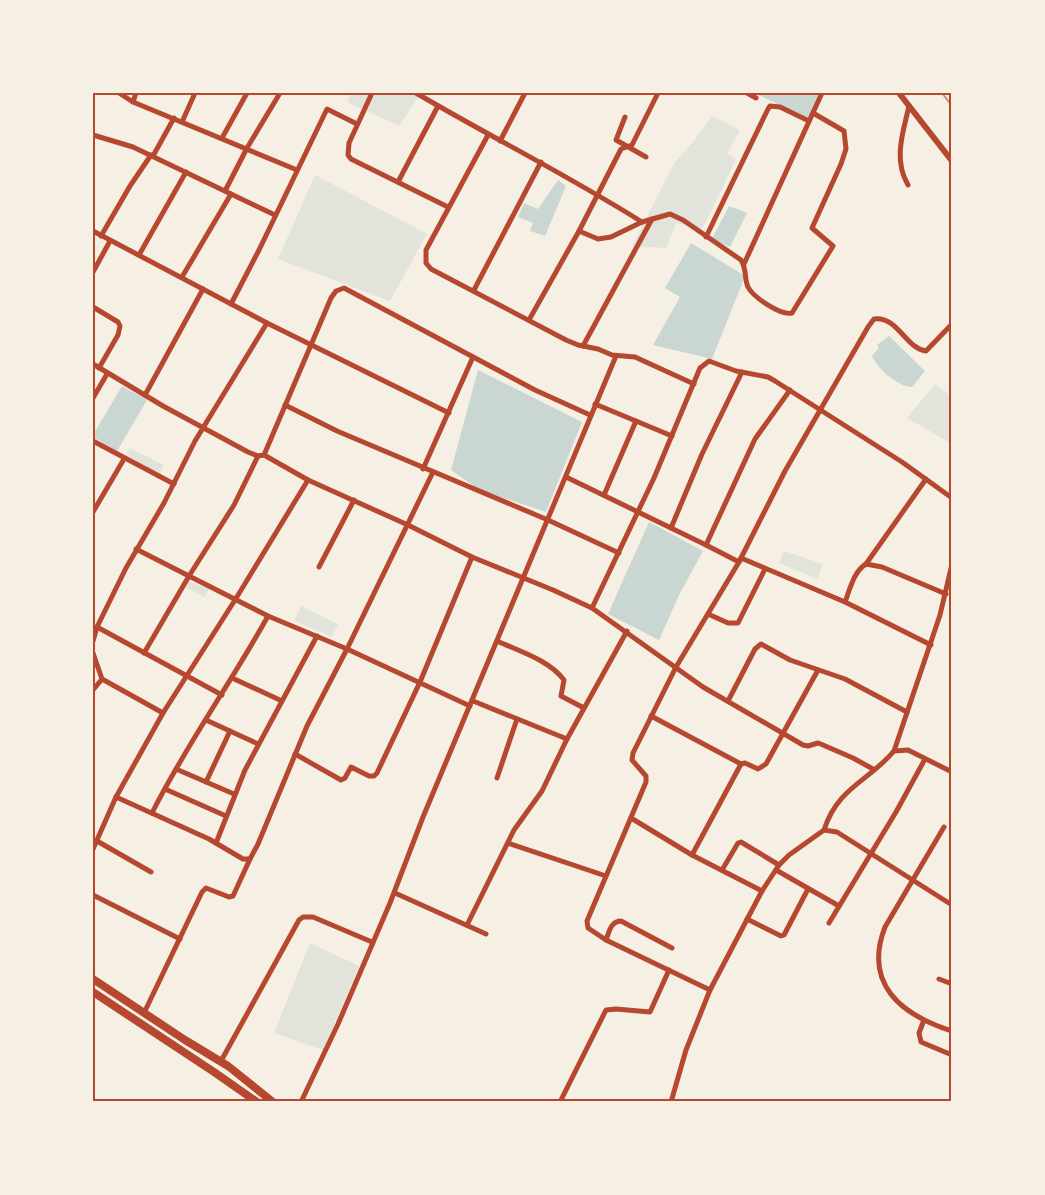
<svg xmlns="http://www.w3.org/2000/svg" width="1045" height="1195" font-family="Signika,sans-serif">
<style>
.green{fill:#e2e4dc}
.water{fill:#c9d6d2}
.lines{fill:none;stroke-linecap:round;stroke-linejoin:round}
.minor{stroke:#b5482f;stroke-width:5}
.tertiary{stroke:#b5482f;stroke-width:6}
.trunk{stroke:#b5482f;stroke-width:8}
.rail{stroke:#cf8b77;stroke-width:2}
.neatline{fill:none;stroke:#b5482f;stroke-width:2}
</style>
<rect width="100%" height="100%" fill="#f6efe4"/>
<g class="green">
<path d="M352 93H421L399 126 347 102Z"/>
<path d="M712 116 740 130 727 154 736 159 706 222 701 229 676 223 666 248 632 246 675 162 694 141Z"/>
<path d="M315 175 427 234 390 301 278 259Z"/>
<path d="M935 384 952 397V444L907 418Z"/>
<path d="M130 448 164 465 160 475 126 454Z"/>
<path d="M784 551 823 564 818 579 779 563Z"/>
<path d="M188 581 209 589 205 597 185 587Z"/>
<path d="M301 606 338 624 332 637 294 621Z"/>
<path d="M310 943 359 966 323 1050 274 1033Z"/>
</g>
<g class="water">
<path d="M754 93H820L809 118Z"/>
<path d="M558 180 566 186 545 236 530 231 533 223 518 217 524 203 538 209Z"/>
<path d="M729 206 747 213 730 247 712 239Z"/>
<path d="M691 243 745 276 712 359 653 345 680 297 665 288Z"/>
<path d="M889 336 925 371 912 387C897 386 878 369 872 356L879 348 877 345Z"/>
<path d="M478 370 582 422 546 512 480 490 451 470Z"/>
<path d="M122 386 147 400 117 451 93 437V435Z"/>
<path d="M649 522 703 551 679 595 659 640 608 614Z"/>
</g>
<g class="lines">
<g class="minor">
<path d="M119 93 133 102 297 170"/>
<path d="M372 93 349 143 348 155 351 159 448 207"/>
<path d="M416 93C491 137 569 176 642 222"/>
<path d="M747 93 756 98"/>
<path d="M133 102 136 93"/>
<path d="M625 117 616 140 646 157"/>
<path d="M182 122 195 93"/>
<path d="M93 135 133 147 275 215"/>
<path d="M488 135 426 250V263L431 269 566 340 578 345 598 349 612 355 635 357 694 384"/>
<path d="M222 138 247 93"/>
<path d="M500 141 525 93"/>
<path d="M153 156 174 118"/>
<path d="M398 182 438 106"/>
<path d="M908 185C893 159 903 133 909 106"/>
<path d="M225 191 247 148 280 93"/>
<path d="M93 231 267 323 449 413"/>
<path d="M579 231 598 239 611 237 642 222 670 214 683 220 741 260C747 269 744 278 748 287 753 297 781 316 792 313L833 246 812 228 841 164 846 149 844 131 813 113"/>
<path d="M101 236 130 186 151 155"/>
<path d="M706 237 768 109 770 106 780 107 809 121"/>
<path d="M139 255 186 172"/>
<path d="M744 264 822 93"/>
<path d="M93 272 110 241"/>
<path d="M182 277 231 194"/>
<path d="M474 290 541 162"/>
<path d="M231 304 259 250 327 109 357 124"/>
<path d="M93 307 118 322 120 326 118 335 99 368"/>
<path d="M529 320 579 231 621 149 632 145 658 93"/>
<path d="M583 346 652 219"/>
<path d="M93 364 163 406 248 452 258 456 264 455 308 480 408 525 472 557 553 590 592 608 703 687 803 745 808 746 818 743 823 745 853 758 873 769"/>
<path d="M145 395 203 289"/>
<path d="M93 398 107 374"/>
<path d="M595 404 672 436"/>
<path d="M285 405 337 431 548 520 619 553"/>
<path d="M93 441 174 484"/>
<path d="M264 455 331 298 336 291 344 288 535 390 590 415"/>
<path d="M423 469 473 357"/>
<path d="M566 477 706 545"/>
<path d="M604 495 636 421"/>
<path d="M93 512 124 459"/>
<path d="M671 528 702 454 742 372"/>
<path d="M136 549 189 576 234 505 258 456"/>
<path d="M741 558 845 602 931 645"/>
<path d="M739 562 706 545 755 439 790 390"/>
<path d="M866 564 926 479"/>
<path d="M319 567 354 500"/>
<path d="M845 602C850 589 854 571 866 564L882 567 946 594"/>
<path d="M592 608 654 478 700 368 709 361 736 371 768 377 775 381 902 462 952 498"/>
<path d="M708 614 728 623H738L765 569"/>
<path d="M93 641 97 627"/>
<path d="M497 641C519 651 549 660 564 680L561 696 584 708"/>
<path d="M93 653 102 679 163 713"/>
<path d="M144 653 189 576 268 616 347 649 470 706"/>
<path d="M232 678 282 701"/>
<path d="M93 690 102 679"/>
<path d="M222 695 97 627 126 568 164 503 195 441 267 323"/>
<path d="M473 701 567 739"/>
<path d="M728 701 755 649 761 644 790 660 845 679 907 712"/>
<path d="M651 716 741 764"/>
<path d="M206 720 258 744"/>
<path d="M894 751 940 615 952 564"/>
<path d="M295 754 341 780 345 778 351 767 369 776H374L377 773 420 682 472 557"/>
<path d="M176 769 234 794"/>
<path d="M497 778 517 719"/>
<path d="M206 782 230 731"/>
<path d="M165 789 226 816"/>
<path d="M116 797 209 839 243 859H250L258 844 307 726 347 649 433 472"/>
<path d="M152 813C186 745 231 683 268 616"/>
<path d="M631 818 692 855 762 891"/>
<path d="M944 827 885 927C863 984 901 1015 952 1031"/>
<path d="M824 830C838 787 869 781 894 751L908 750 952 772"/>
<path d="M97 841 151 872"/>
<path d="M216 843 245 770 317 636"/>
<path d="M508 843 606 876"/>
<path d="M93 849 116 797 163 713 235 600 308 480"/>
<path d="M692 855 741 764 745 763 758 769 766 764 818 670"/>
<path d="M722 870 738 843 741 842 779 865"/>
<path d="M776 870 839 906"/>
<path d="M395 893 486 934"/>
<path d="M93 895 180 939"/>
<path d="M747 919 781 936 784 935 808 889"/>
<path d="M829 923 896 812 925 759"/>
<path d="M467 925 514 830 542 791 567 739 627 631"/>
<path d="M606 940C609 932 611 921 621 921L672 948"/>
<path d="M939 979 952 984"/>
<path d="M710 990 606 940 588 928 587 921 646 782V776L632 760 633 753 676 667 739 562 785 471 868 327 874 319C898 316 905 348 926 351L952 324"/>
<path d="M144 1013 202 892 206 888 229 897 233 896 250 859"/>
<path d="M924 1020 919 1033 921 1042 952 1055"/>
<path d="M221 1061 299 920 303 917H313L372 942"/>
<path d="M301 1102 338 1024 390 903 423 817 616 356"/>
<path d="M560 1102 606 1010 616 1009 650 1012 669 970"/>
<path d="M671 1102 686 1050 710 990 762 891 779 865 789 855 824 830 837 832 952 905"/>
</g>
<path class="tertiary" d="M899 93 952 161"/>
<g class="trunk">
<path d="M93 979 185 1040 228 1066 273 1102"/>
<path d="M93 992 214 1072 257 1102"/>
</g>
<path class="rail" d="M942 93 952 106"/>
</g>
<rect width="1045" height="1195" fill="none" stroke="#f6efe4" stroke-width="189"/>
<rect x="94" y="94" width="856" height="1006" class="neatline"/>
</svg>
